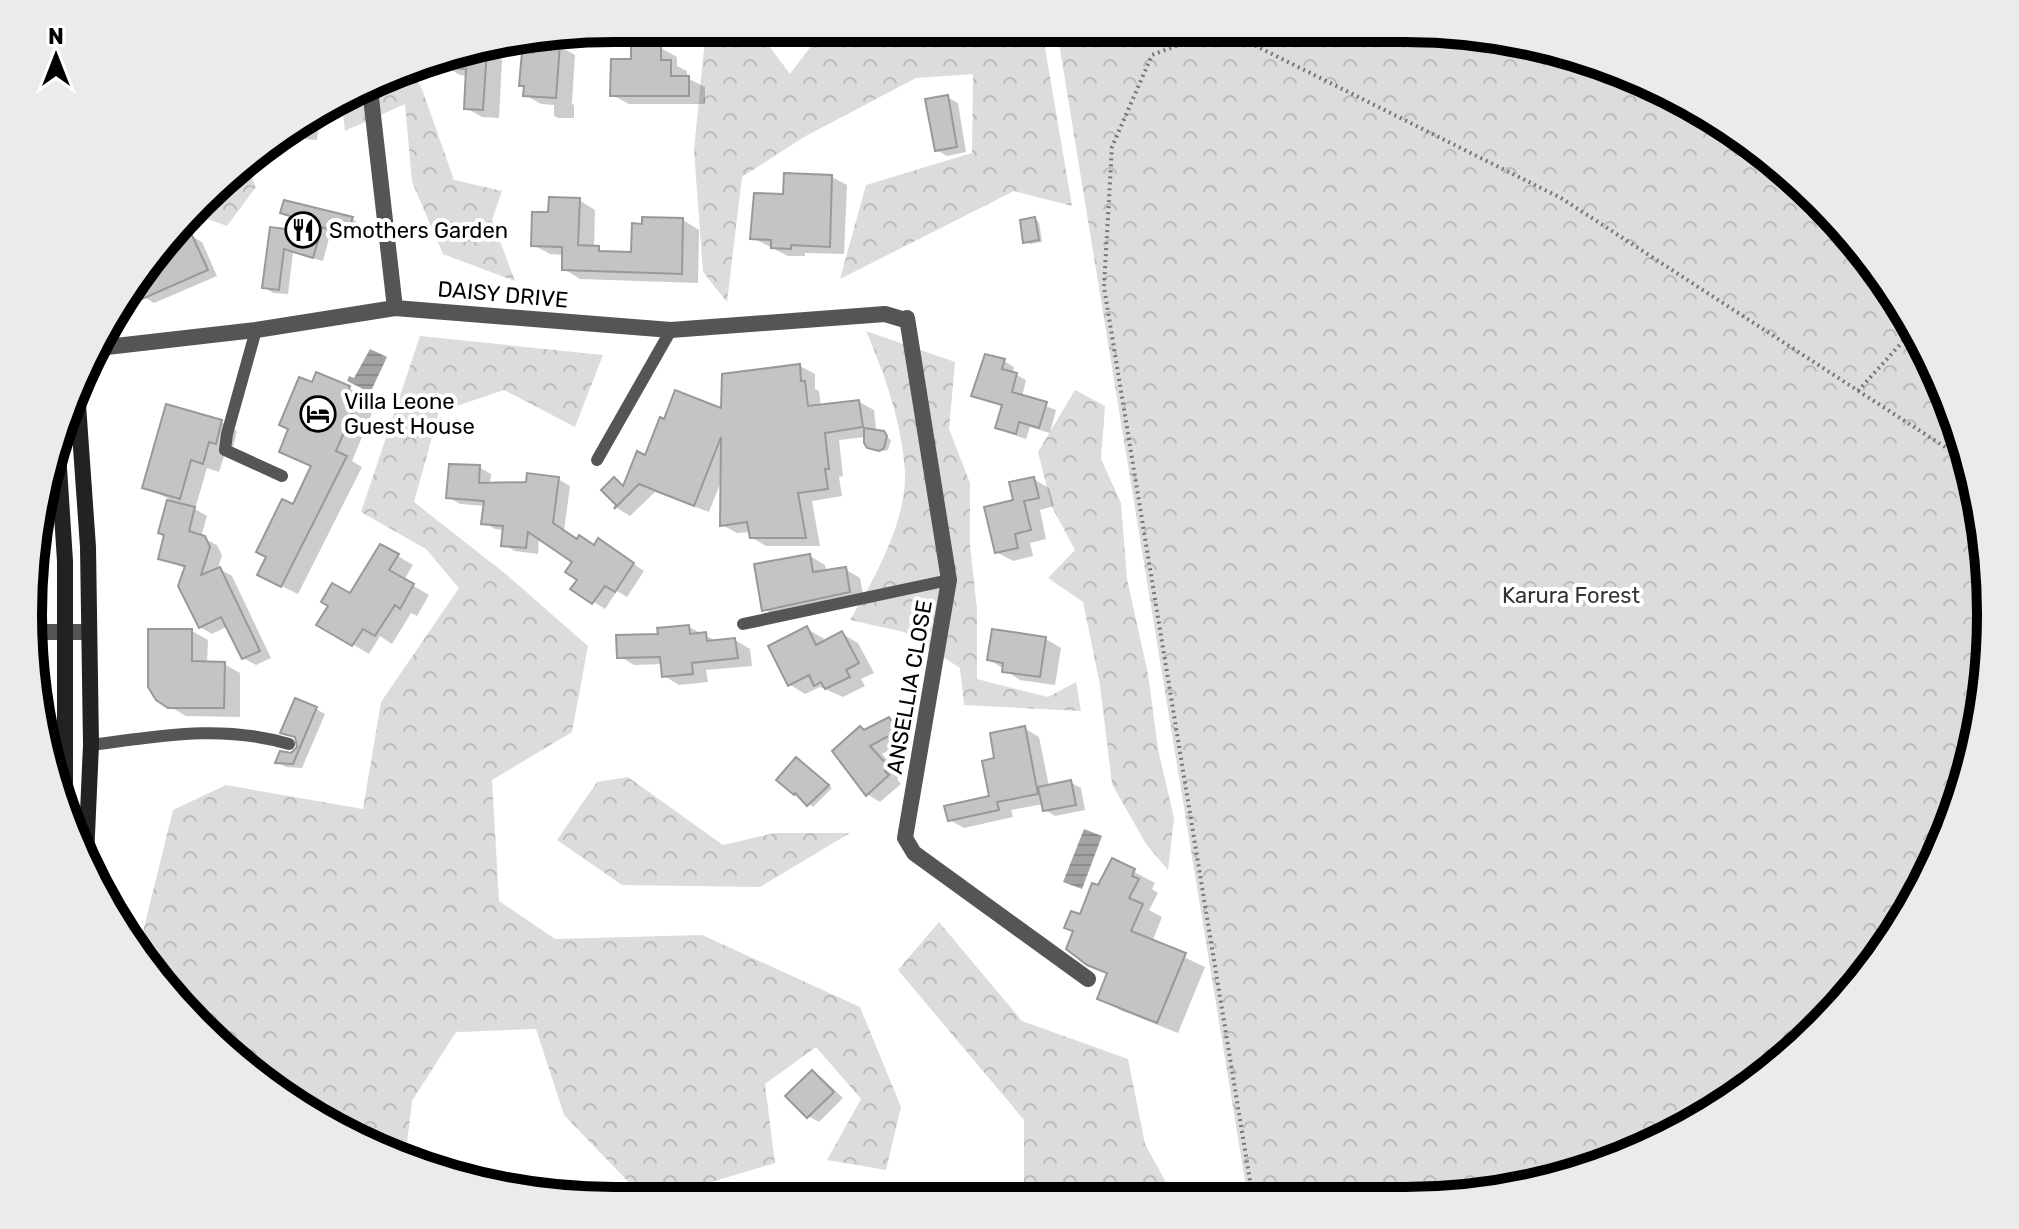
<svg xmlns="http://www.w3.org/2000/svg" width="2019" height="1229" font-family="Rubik,sans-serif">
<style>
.forest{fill:url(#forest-crowns)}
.water{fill:url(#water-rules)}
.shadow{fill:#0003}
.building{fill:#c4c4c4;stroke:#999;stroke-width:2}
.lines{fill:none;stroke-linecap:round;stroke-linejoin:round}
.path{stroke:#777;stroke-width:4;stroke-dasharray:2 4;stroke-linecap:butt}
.lane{stroke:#555;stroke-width:12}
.street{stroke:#555;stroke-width:16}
.secondary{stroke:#222;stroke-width:16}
.labels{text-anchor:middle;stroke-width:8;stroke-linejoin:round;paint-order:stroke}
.poi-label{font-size:22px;fill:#000;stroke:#fff;text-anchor:start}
.street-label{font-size:22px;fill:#000;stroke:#fff}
.park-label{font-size:22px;fill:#333;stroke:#fff}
.rim{fill:none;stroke:#000;stroke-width:10}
</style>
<defs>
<pattern id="forest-crowns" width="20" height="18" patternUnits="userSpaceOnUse" patternTransform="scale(2)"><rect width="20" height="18" fill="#dcdcdc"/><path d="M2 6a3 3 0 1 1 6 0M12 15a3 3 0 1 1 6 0" fill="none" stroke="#bbb"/></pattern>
<pattern id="water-rules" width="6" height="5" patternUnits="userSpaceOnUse" patternTransform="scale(2)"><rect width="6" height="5" fill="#a3a3a3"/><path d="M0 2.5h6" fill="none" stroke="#8b8b8b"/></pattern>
</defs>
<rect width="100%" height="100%" fill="#fff"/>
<g class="forest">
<path d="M706 29H766V42L790 74 824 29 1042 30 1072 206 1014 191 840 279 866 185 972 153 973 74 916 78 804 137 742 177 727 302 703 272 694 150Z"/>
<path d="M1057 31 1481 33 1629 72 1761 149 1845 227 1912 321 1960 426 1986 537 1990 652 1971 766 1931 873 1870 971 1791 1056 1697 1123 1593 1170 1443 1200 1248 1199Z"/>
<path d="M410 68 422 89 454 180 502 191 492 220 515 281 443 254 412 182 405 104 345 131 342 104Z"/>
<path d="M245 163 256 187 227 226 196 215Z"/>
<path d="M866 331 955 362 949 429 970 483V545L977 609V679L1048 697 1076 682 1081 711 964 705 960 668 904 632 850 620C874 580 907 520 905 472 902 423 885 375 866 331Z"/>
<path d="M420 336 603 355 575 427 504 390 439 412 414 502 507 575 588 646 572 732 492 780 499 901 555 939 702 935 860 1007 901 1107 886 1170 827 1160 861 1099 816 1047 765 1084 775 1163 662 1197 642 1196 564 1115 536 1029 456 1032 412 1101 405 1160 390 1157 258 1080 138 952 173 810 226 785 363 809 381 702 459 588 426 549 361 512Z"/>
<path d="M1075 390 1105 406 1101 459 1121 503 1127 579 1148 674 1158 749 1174 818 1168 870 1146 844 1112 784 1100 685 1083 602 1048 578 1075 550 1052 507 1038 452Z"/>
<path d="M628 777 723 845 775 833H850L760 887 622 885 557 840 597 782Z"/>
<path d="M939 922 1022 1021 1128 1059 1145 1144 1175 1199 1024 1198V1120L898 970Z"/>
</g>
<g class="water">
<path d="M370 349 387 357 372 389 375 397 370 404 358 399 363 389 347 381 349 376 354 378Z"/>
<path d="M1084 829 1102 836 1082 889 1063 882Z"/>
</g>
<g class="shadow">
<path d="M559 46 575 55 572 104 574 105V118H558L554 116V105L541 104 525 95 526 87 521 85 535 55Z"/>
<path d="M493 48V54L502 60 499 118 482 117 466 108 468 76 460 75 444 66 443 56Z"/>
<path d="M661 48 677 57V66L687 71V78L705 87V104H629L612 95 633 61Z"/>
<path d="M947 97 958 103 966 152 947 156 937 150Z"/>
<path d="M319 117 317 140 292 138 285 134Z"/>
<path d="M832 177 847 185 844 254 805 253V256H788L753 238 785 197Z"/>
<path d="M579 200 595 210 594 248 608 253 633 255 683 220 699 230 698 283 580 279 564 269V255L550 254 533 245 550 215Z"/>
<path d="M282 212 352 219 361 224 356 239 331 231 323 261 293 253 288 294 273 293 264 287 291 217Z"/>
<path d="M1035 219 1039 222 1042 242 1030 244 1025 241Z"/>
<path d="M191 236 202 242 217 276 154 303 144 297 136 279 167 266Z"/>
<path d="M1004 361 1014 367 1013 373 1026 380 1022 397 1056 410 1050 433 1030 427 1026 439 1008 433 998 427 1004 407 973 395Z"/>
<path d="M800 366 815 374V389L819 391 821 407 859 402 874 410 876 429 891 440 888 450 879 452 866 437 839 440 843 476 839 477 842 496 812 501 820 546H766L751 537 750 532 737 533 722 525V479L709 512 655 492 630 516 617 508 614 479 625 486 646 457Z"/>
<path d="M313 385 349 388 365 397 361 407 372 413 352 461 362 467 298 594 275 583 293 506 313 467 281 451Z"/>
<path d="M221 422 237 431 232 451 226 450 219 472 207 468 195 509 207 516 201 537 217 545 222 555 218 568 232 576 271 658 256 665 243 658 228 626 212 634 200 627 187 569 160 558 166 536 161 532 169 499 145 487Z"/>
<path d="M479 467 491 474 490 484H528L558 479 570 486 564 531 578 541 595 547 610 548 644 571 627 597 617 591 605 609 573 589 580 579 575 561 539 537 538 554 515 551 503 544 504 530 495 529 483 522 485 506 460 504 448 497Z"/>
<path d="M1033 479 1049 488 1054 506 1040 510 1046 539 1030 543 1033 556 1013 561 996 552 1016 501Z"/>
<path d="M381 546 413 565 404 580 429 595 417 616 411 613 392 644 380 636 369 654 319 624 351 596Z"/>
<path d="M810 556 825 565 826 572 845 569 860 578 864 600 779 618 764 609Z"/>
<path d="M689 627 718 642 735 640 750 649 752 666 706 670 708 682 679 685 664 676 663 664 634 665 619 656 660 635Z"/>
<path d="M807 629 823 638 825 642 842 634 858 643 874 673 861 679 865 686 843 697 820 687 805 694 789 684Z"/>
<path d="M192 631 208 640 207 664H224L240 673V717L186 716 169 706Z"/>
<path d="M1046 639 1061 648 1055 685 1020 680 989 659Z"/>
<path d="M316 709 325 714 302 768 286 767 277 762 300 748 297 739 283 732Z"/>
<path d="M889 719 903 727 910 739 882 754 901 775 897 779 901 784 880 802 867 794 865 732Z"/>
<path d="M1024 728 1039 737 1049 786 1070 782 1081 788 1085 810 1055 816 1045 810 1043 804 1011 810 1013 817 964 828 950 820 991 797 997 760Z"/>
<path d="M801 762 832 788 813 807 795 793Z"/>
<path d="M1112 860 1155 883 1152 889 1158 893 1149 910 1162 917 1152 942 1205 967 1178 1033 1120 1010 1099 998 1109 975 1088 963 1081 917Z"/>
<path d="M812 1072 822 1078 843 1098 819 1122 808 1116Z"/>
</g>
<g class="building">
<path d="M533 42 560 44 556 98 523 96 524 86H519L522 52 533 53Z"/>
<path d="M631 46H661V60H671V76H689V96H610L611 59H631Z"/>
<path d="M487 49 483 110 464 109 466 69 423 66V61L426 59Z"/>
<path d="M948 95 957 147 935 151 925 99Z"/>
<path d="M784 173 832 175 830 247 791 245V249L771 248V240L750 239 754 193 783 194Z"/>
<path d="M549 197 580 198 578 245 599 246V251L631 252 632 223 642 224V217L683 218 682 274 562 270V247L531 246 532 212H548Z"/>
<path d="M284 200 353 217 346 236 322 227 313 258 284 249 279 290 262 288 270 227 286 229 290 216 280 213Z"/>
<path d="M1035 217 1039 240 1023 243 1020 220Z"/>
<path d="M191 233 208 270 142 299 134 281 139 276 164 265 159 254 169 243Z"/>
<path d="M985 354 1005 359 1002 369 1017 373 1012 392 1047 402 1039 428 1019 422 1016 434 995 428 1002 405 971 396Z"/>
<path d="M800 364 801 381H805L808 406 859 400 863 427 825 433 829 469H825L828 489 798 493 806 538H750L747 522 720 526 721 437 694 506 639 484 614 509 616 505 601 490 614 477 623 486 637 451 645 455 660 417 664 419 675 390 721 408 722 374Z"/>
<path d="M316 372 350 386 345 398 357 402 336 451 347 456 281 587 257 575 266 557 256 552 282 499 293 504 311 466 279 452 288 429 279 425 299 377 312 382Z"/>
<path d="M166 404 222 420 216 444 209 442 203 464 191 460 180 499 142 488Z"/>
<path d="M864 428 884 431 887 436 884 448 879 451 867 448 864 443Z"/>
<path d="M449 464 480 465 479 483 526 482 527 473 559 477 553 523 577 539 579 535 594 545 598 538 634 563 615 592 605 586 592 604 570 589 577 580 565 572 572 562 528 532 526 548 501 546 503 526 481 524 484 501 446 498Z"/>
<path d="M1034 477 1039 498 1024 501 1031 530 1015 534 1018 548 995 553 984 507 1013 500 1009 482Z"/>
<path d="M167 500 195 507 189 531 205 536 210 547 201 575 220 567 260 651 242 659 221 617 199 628 178 586 185 566 158 559 164 535 158 533Z"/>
<path d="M380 544 399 554 389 570 414 584 400 609 395 605 375 636 363 629 352 646 316 625 328 606 321 602 332 583 350 593Z"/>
<path d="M810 554 813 572 846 567 850 592 762 611 754 564Z"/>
<path d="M689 625 690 634 706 632 707 641 735 638 738 658 692 663 693 674 662 677 660 657 617 658 616 635 658 634 657 628Z"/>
<path d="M807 626 816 645 842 631 859 663 846 670 850 677 825 689 821 682 814 686 809 675 788 686 768 646Z"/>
<path d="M148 629H192V661L225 662 224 708H168L156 700 148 687Z"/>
<path d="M992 629 1046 637 1040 677 1002 672 1003 663 987 660Z"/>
<path d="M295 698 317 707 293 764 275 763 280 751 291 753 297 747 295 737 280 733Z"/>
<path d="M889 717 898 731 870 746 889 767 885 771 889 775 866 796 832 751 860 726 864 730Z"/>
<path d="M1025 726 1038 794 997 802 999 810 948 821 944 806 989 796 982 761 994 758 990 733Z"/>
<path d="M796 757 829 785 807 806 795 793 794 795 776 780Z"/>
<path d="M1071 780 1076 805 1043 811 1038 787Z"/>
<path d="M1112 858 1135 869 1132 876 1139 879 1129 898 1143 904 1131 931 1186 953 1157 1023 1097 999 1107 973 1087 965 1066 949 1073 931 1064 928 1071 911 1080 914 1092 883 1098 885Z"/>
<path d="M812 1070 834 1092 807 1118 785 1096Z"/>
</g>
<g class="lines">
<g class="path">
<path d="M1216 31 1152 55 1112 147 1104 287 1253 1199"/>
<path d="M1228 32 1561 198 1968 462"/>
<path d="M1858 391 1915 328"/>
</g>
<g class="lane">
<path d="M256 330 227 434 225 450 282 476"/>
<path d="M597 460 671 330"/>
<path d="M743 624 949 580"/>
<path d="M91 745C160 736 221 724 289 744"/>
</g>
<g class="street">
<path d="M370 89 395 308"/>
<path d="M98 348 256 330 395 308 671 330 885 314 905 320 907 318 949 580 905 838 914 853 1088 979"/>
<path d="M31 632H89"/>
</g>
<g class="secondary">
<path d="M77 390 88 547 91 745 86 857"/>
<path d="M57 436 65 561V816"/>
</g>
</g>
<defs>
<symbol id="restaurant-ring" viewBox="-11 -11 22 22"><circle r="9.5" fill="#fff" stroke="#000" stroke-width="1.5"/><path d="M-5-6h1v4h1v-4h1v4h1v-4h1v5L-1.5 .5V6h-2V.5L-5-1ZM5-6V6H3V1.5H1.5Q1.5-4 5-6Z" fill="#000"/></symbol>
<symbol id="hotel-ring" viewBox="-11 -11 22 22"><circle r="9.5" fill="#fff" stroke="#000" stroke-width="1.5"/><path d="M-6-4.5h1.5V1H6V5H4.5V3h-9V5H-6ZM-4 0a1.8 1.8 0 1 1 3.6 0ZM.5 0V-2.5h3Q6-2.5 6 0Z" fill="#000"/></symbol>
</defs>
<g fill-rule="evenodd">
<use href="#restaurant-ring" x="283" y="210" width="40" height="40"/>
<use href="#hotel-ring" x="298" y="394" width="40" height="40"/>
</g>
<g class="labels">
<g class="poi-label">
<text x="329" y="238">Smothers Garden</text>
<text x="344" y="409">Villa Leone<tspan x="344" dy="25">Guest House</tspan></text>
</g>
<g class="street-label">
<text transform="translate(503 294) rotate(5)" y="8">DAISY DRIVE</text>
<text transform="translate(909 687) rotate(-80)" y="8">ANSELLIA CLOSE</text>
</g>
<g class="park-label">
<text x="1571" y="603">Karura Forest</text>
</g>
</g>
<path d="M0 0H2019V1229H0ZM614 42H1405A572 572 0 0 1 1977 614V615A572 572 0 0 1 1405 1187H614A572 572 0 0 1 42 615V614A572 572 0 0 1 614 42Z" fill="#ebebeb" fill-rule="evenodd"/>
<path class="rim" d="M614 42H1405A572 572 0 0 1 1977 614V615A572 572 0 0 1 1405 1187H614A572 572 0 0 1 42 615V614A572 572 0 0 1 614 42Z"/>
<g transform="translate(56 56)" stroke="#ffffff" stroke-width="6" paint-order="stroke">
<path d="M0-6L14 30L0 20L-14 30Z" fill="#000000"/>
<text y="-12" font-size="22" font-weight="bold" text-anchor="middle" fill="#000000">N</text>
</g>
</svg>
